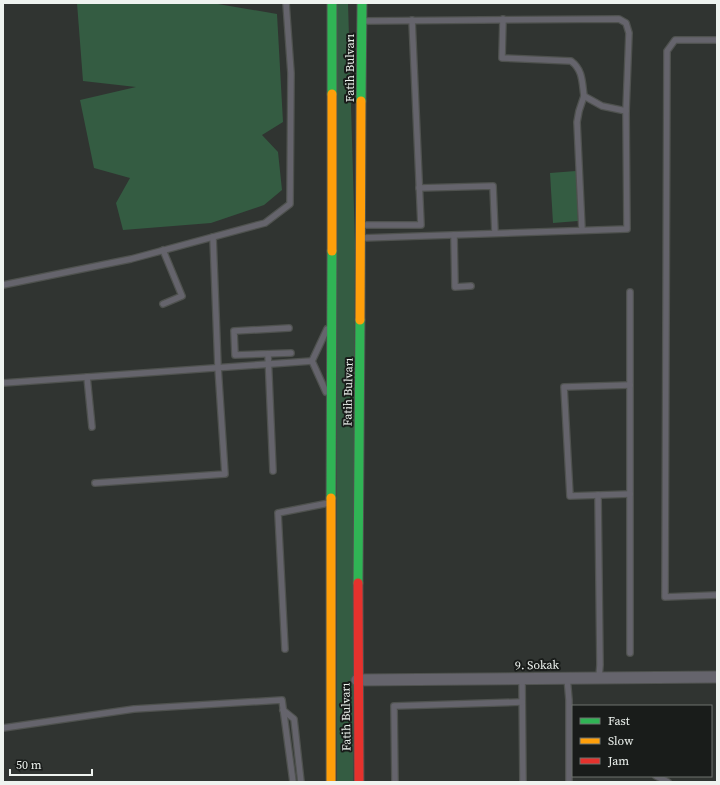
<svg xmlns="http://www.w3.org/2000/svg" width="720" height="785" font-family="'Source Serif 4',serif">
<style>
.green{fill:#345c42}
.lines{fill:none;stroke-linecap:round;stroke-linejoin:round}
.lane-casing{stroke:#4f524f;stroke-width:8}
.street-casing{stroke:#4f524f;stroke-width:13}
.fast-casing{stroke:#4f524f;stroke-width:11}
.slow-casing{stroke:#4f524f;stroke-width:11}
.jam-casing{stroke:#4f524f;stroke-width:11}
.lane{stroke:#65646c;stroke-width:5.5}
.street{stroke:#65646c;stroke-width:11}
.fast{stroke:#30b455;stroke-width:9}
.slow{stroke:#ff9f0a;stroke-width:9}
.jam{stroke:#e5322d;stroke-width:9}
.labels{text-anchor:middle;stroke-width:4;stroke-linejoin:round;paint-order:stroke}
.street-label{font-size:12px;fill:#eef3ef;stroke:#191c1a}
</style>
<rect width="100%" height="100%" fill="#303431"/>
<g class="green">
<path d="M77 3H212L277 14 283 122 262 135 278 152 282 190 264 205 211 223 123 230 116 203 130 178 94 168 80 100 136 87 83 81Z"/>
<path d="M336 3H348L355 243 353 782H337Z"/>
<path d="M576 171 578 221 553 223 550 173Z"/>
</g>
<g class="lines">
<defs>
<g id="lane">
<path d="M503 19 502 58 571 61C583 70 582 82 584 96L602 106 626 111"/>
<path d="M717 40H675L667 51 665 597 717 595"/>
<path d="M419 188 493 186 495 233"/>
<path d="M361 225H421L412 20"/>
<path d="M582 230 577 122 579 111 584 96"/>
<path d="M454 235 455 287 471 286"/>
<path d="M362 238 627 229 626 111 629 33 626 23 619 19 363 21"/>
<path d="M163 250 182 296 163 304"/>
<path d="M3 285 131 259 265 223 290 204 291 73 286 3"/>
<path d="M630 292V653"/>
<path d="M289 328 234 331 235 355 291 353"/>
<path d="M268 354 273 471"/>
<path d="M87 377 92 427"/>
<path d="M3 383 312 361"/>
<path d="M630 385 564 387 570 496 630 494"/>
<path d="M326 392 312 361 327 329"/>
<path d="M95 483 225 474 218 367 213 237"/>
<path d="M598 495 600 665 599 677"/>
<path d="M285 649 278 513 329 503"/>
<path d="M567 677 569 700V782"/>
<path d="M522 678 523 782"/>
<path d="M283 710 294 719 301 782"/>
<path d="M3 728 134 709 282 700 293 782"/>
<path d="M656 776 668 782"/>
<path d="M395 782 394 706 522 702"/>
</g>
<path id="street" d="M357 680 717 677"/>
<g id="fast">
<path d="M332 94V3"/>
<path d="M361 101 362 3"/>
<path d="M331 498 332 251"/>
<path d="M358 583 360 320"/>
</g>
<g id="slow">
<path d="M332 251V94"/>
<path d="M360 320 361 101"/>
<path d="M331 782V498"/>
</g>
<path id="jam" d="M358 583 359 782"/>
</defs>
<use href="#lane" class="lane-casing"/>
<use href="#street" class="street-casing"/>
<use href="#fast" class="fast-casing"/>
<use href="#slow" class="slow-casing"/>
<use href="#jam" class="jam-casing"/>
<use href="#lane" class="lane"/>
<use href="#street" class="street"/>
<use href="#fast" class="fast"/>
<use href="#slow" class="slow"/>
<use href="#jam" class="jam"/>
</g>
<g class="labels">
<g class="street-label">
<text transform="translate(350 68) rotate(-90)" y="4">Fatih Bulvarı</text>
<text transform="translate(348 392) rotate(-89)" y="4">Fatih Bulvarı</text>
<text transform="translate(537 665) rotate(-1)" y="4">9. Sokak</text>
<text transform="translate(346 717) rotate(-91)" y="4">Fatih Bulvarı</text>
</g>
</g>
<rect width="720" height="785" fill="none" stroke="#eef3ef" stroke-width="8"/>
<rect x="572" y="705" width="140" height="72" fill="#191c1a" stroke="#6e726f"/>
<rect x="580" y="718" width="20" height="6" fill="#30b455" stroke="#6e726f"/>
<text x="608" y="725" font-size="12" fill="#eef3ef">Fast</text>
<rect x="580" y="738" width="20" height="6" fill="#ff9f0a" stroke="#6e726f"/>
<text x="608" y="745" font-size="12" fill="#eef3ef">Slow</text>
<rect x="580" y="758" width="20" height="6" fill="#e5322d" stroke="#6e726f"/>
<text x="608" y="765" font-size="12" fill="#eef3ef">Jam</text>
<path d="M10 769v6h82v-6" fill="none" stroke="#eef3ef" stroke-width="2"/>
<text x="16" y="769" font-size="12" fill="#eef3ef" stroke="#191c1a" stroke-width="3" paint-order="stroke">50 m</text>
</svg>
